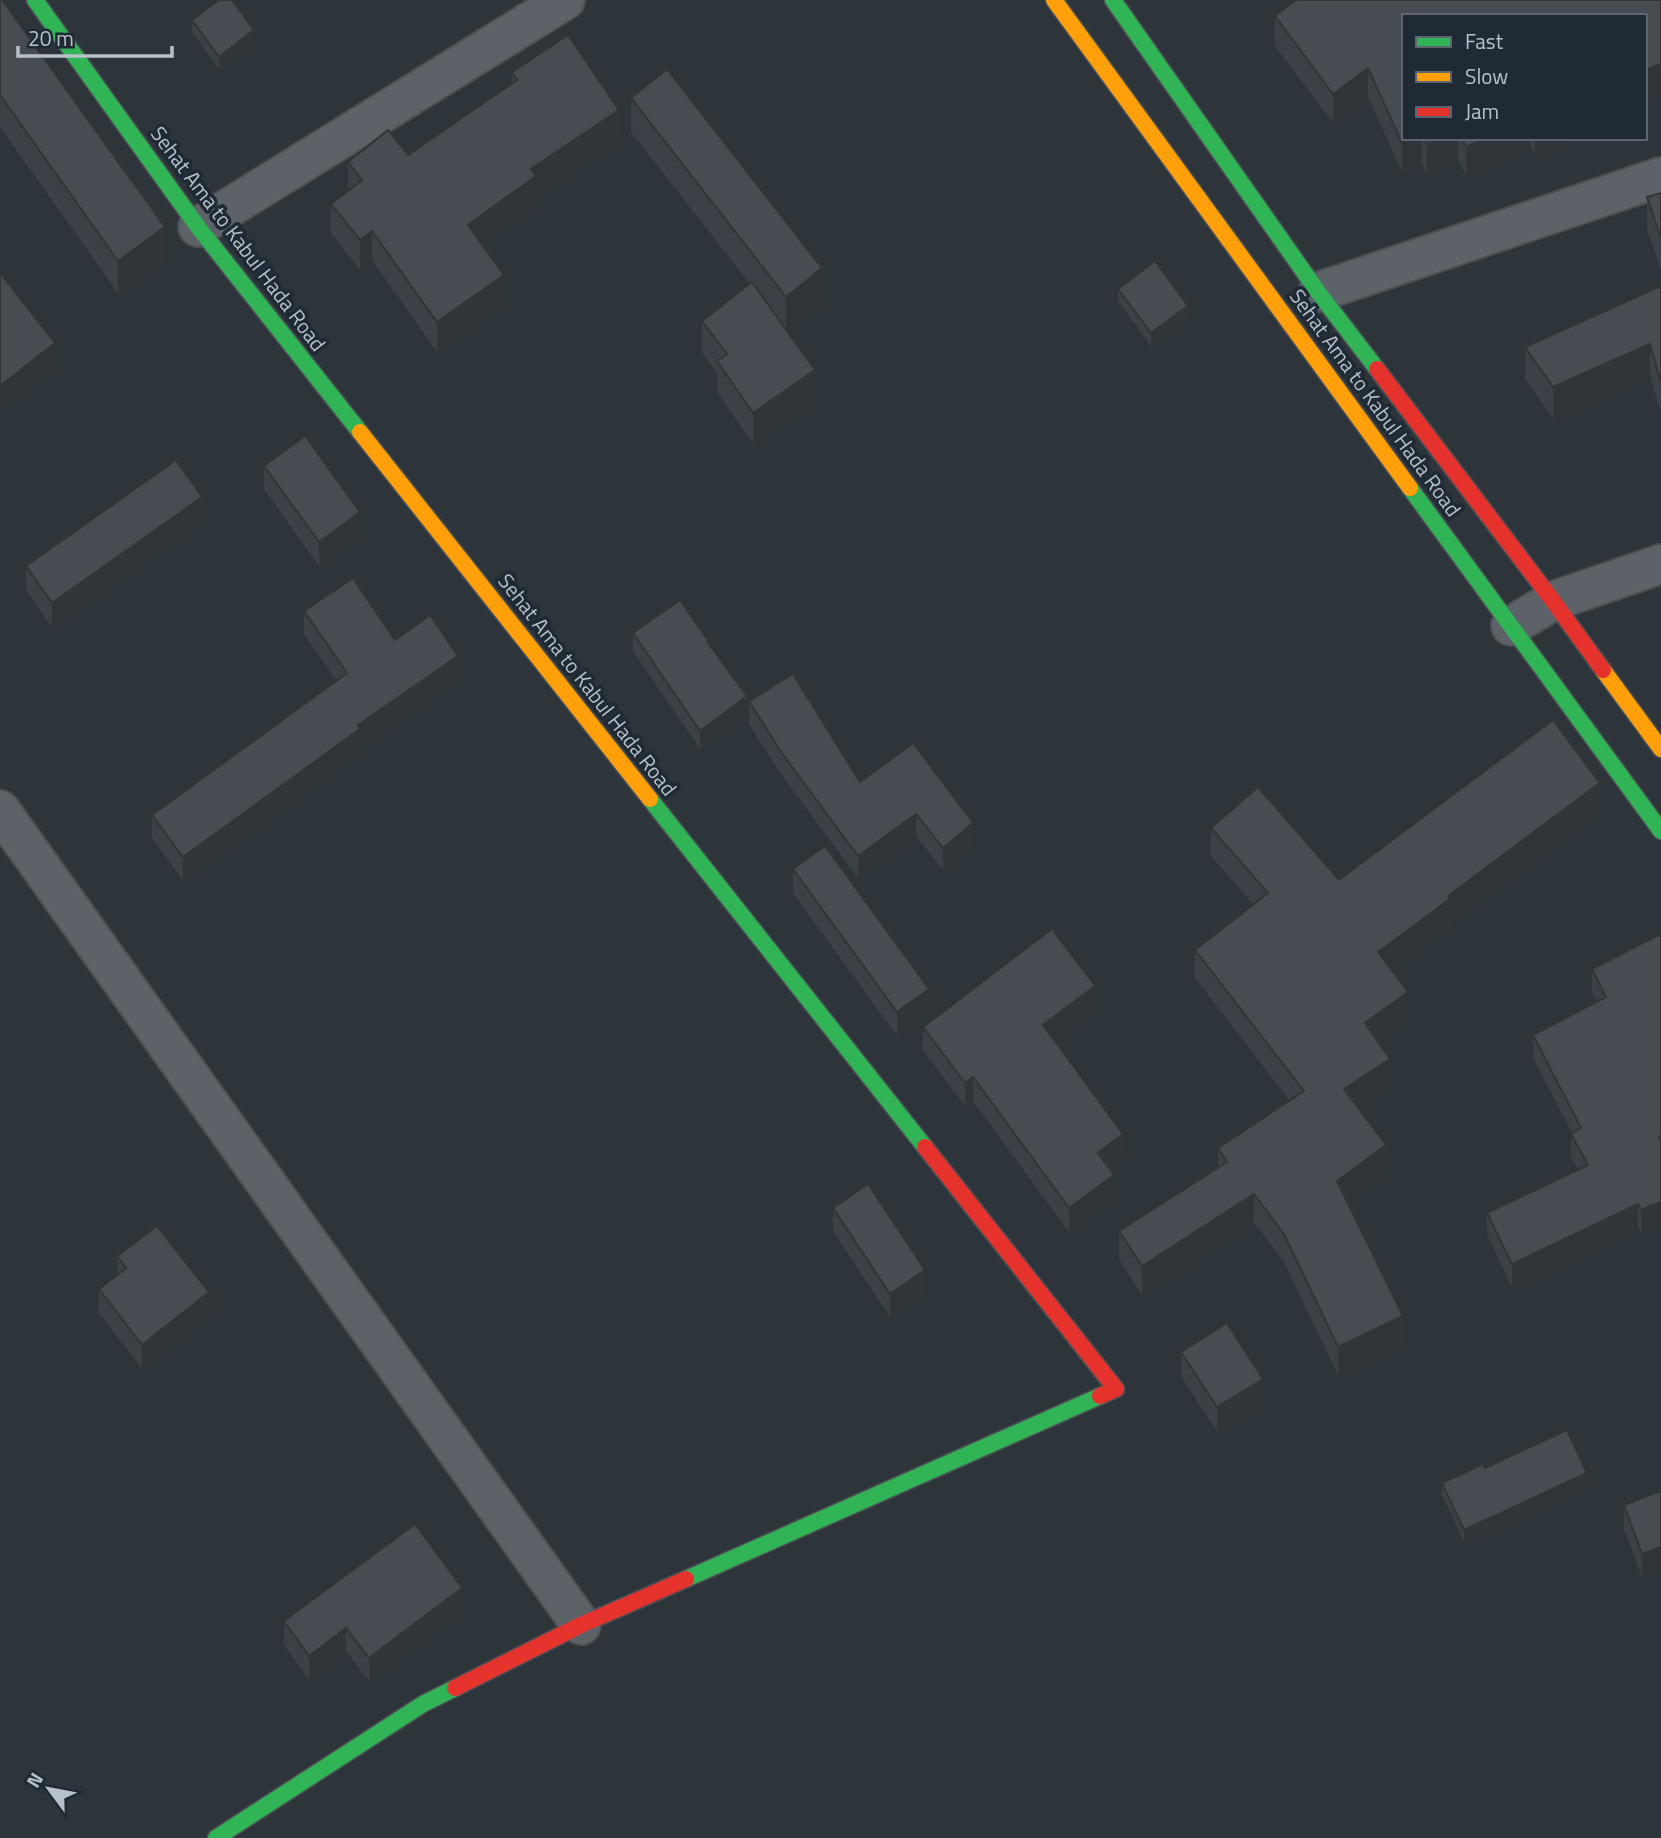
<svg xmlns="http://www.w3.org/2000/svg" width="1661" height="1838" font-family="'Titillium Web',sans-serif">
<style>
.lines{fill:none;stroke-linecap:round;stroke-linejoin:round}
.street-casing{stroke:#4b5054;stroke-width:42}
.fast-casing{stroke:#4b5054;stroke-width:19}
.slow-casing{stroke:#4b5054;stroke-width:19}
.jam-casing{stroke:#4b5054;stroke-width:19}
.street{stroke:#5d6268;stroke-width:38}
.fast{stroke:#30b455;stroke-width:16}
.slow{stroke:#ff9f0a;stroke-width:16}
.jam{stroke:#e5322d;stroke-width:16}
.wall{fill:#3c4147}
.shaded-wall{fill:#313539}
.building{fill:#464c52;stroke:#313539;stroke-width:2}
.labels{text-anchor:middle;stroke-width:7;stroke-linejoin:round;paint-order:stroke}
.street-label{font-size:21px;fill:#b8c0ca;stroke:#202a34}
</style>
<rect width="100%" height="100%" fill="#2d343a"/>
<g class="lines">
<defs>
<g id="street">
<path d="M198 227 565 0"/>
<path d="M1318 292 1661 177"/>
<path d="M1511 626 1553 601 1661 564"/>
<path d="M0 810 581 1625"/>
</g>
<g id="fast">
<path d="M35 0 198 227 360 432"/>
<path d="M1113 0 1318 292 1377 369"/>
<path d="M1410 488 1661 831"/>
<path d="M650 799 925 1147"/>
<path d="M686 1579 1100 1396"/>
<path d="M216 1838 423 1704 455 1688"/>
</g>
<g id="slow">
<path d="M1054 0 1410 488"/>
<path d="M360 432 650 799"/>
<path d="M1603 670 1661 749"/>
</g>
<g id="jam">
<path d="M1377 369 1553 601 1603 670"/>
<path d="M925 1147 1116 1389 1100 1396"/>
<path d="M455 1688 581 1625 686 1579"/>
</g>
</defs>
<use href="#street" class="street-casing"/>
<use href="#fast" class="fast-casing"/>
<use href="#slow" class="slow-casing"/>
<use href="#jam" class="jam-casing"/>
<use href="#street" class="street"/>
<use href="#fast" class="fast"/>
<use href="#slow" class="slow"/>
<use href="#jam" class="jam"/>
</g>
<g class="wall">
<path d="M0 0 165 260 118 293 0 127Z"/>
<path d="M1661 0V93L1645 99 1404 138H1578L1535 156 1531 147 1466 176 1458 159 1427 173 1422 164 1402 172 1368 97 1333 123 1275 46V16Z"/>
<path d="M192 20 254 42 219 69 192 32Z"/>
<path d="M512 72 619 140 536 196V205L482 244 504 304 437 352 372 260 360 270 331 233V204L348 192V162L408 155 512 83Z"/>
<path d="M631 98 822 303 787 330 815 402 753 444 717 392V373L702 353V321L750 284 631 132Z"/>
<path d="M1661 193V270L1647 229V197Z"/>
<path d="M1661 286V414L1650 375 1553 418 1525 379V347Z"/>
<path d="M1118 289 1188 318 1151 346 1118 301Z"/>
<path d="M264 466 360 536 319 566 264 489Z"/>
<path d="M202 521 52 627 26 590V566Z"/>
<path d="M304 611 395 640 458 680 360 747V752L183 881 152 838V815L336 680 304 634Z"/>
<path d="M633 633 709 645 747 714 700 749 633 651Z"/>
<path d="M749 701 860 782 973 845 943 870 916 836 858 878 781 774 749 724Z"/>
<path d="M1600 811 1450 923V927L1392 970 1408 1020 1378 1042 1390 1087 1358 1108 1386 1173 1347 1202 1403 1344 1338 1375 1284 1262 1254 1222 1142 1295 1119 1259V1231L1218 1168V1148L1290 1101 1195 978V950L1253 904 1211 856V828L1339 880Z"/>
<path d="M793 869 929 1013 897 1036 793 893Z"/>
<path d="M1661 934V1224L1641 1233 1638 1226 1512 1287 1487 1235V1213L1578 1170 1571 1156V1134L1572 1133 1533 1058V1035L1597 1001 1592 991V969Z"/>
<path d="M1095 1010 1054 1040 1123 1157 1109 1168 1114 1198 1069 1232 973 1101 965 1106 923 1050V1027Z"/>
<path d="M833 1208 925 1294 890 1317 833 1231Z"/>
<path d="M117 1256 209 1315 142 1369 99 1313V1289L117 1275Z"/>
<path d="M1181 1352 1263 1402 1217 1431 1181 1376Z"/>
<path d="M1485 1468 1587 1485 1464 1542 1442 1495V1483Z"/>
<path d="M1661 1491 1642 1577 1624 1529V1505Z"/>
<path d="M462 1611 369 1681 346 1651 309 1679 284 1645V1621Z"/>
</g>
<g class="shaded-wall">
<path d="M254 30V42L219 69V57Z"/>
<path d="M1661 64V93L1645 99V70Z"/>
<path d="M1368 68V97L1333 123V94Z"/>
<path d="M619 110V140L536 196V205L468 254V225L531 169Z"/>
<path d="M1414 138H1422V164L1402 172V143Z"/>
<path d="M1439 138H1458V159L1427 173V144Z"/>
<path d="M1485 138H1531V147L1466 176V147Z"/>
<path d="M1535 138H1578L1535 156Z"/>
<path d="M165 227V260L118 293V261Z"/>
<path d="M372 231V260L360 270V240Z"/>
<path d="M822 268V303L786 331V297Z"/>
<path d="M504 275V304L437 352V322Z"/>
<path d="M1188 306V318L1151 346V333Z"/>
<path d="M55 343V367L0 410V386Z"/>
<path d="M1650 344V375L1553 418V387Z"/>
<path d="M815 370V402L753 444V413Z"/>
<path d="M202 497V521L52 627V603Z"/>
<path d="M360 512V536L319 566V542Z"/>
<path d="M458 656V680L360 747V752L183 881V857L358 725Z"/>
<path d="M747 696V714L700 749V731Z"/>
<path d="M1600 783V811L1450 923V927L1378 980V952L1448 896Z"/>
<path d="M916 814V836L858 878V856Z"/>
<path d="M973 823V845L943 870V848Z"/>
<path d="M1095 986V1010L1043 1048V1025Z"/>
<path d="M929 989V1013L897 1036V1012Z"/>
<path d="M1408 992V1020L1365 1051V1023Z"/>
<path d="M1390 1059V1087L1344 1117V1089Z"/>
<path d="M973 1077V1101L965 1106V1083Z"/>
<path d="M1123 1134V1157L1098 1177V1153Z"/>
<path d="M1386 1145V1173L1337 1209V1181Z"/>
<path d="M1114 1175V1198L1069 1232V1208Z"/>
<path d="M1254 1194V1222L1142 1295V1266Z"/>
<path d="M1661 1202V1224L1641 1233V1210Z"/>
<path d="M1638 1204V1226L1512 1287V1264Z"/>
<path d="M925 1270V1294L890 1317V1294Z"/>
<path d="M209 1292V1315L142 1369V1345Z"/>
<path d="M1403 1316V1344L1338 1375V1347Z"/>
<path d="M1263 1379V1402L1217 1431V1407Z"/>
<path d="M1587 1473V1485L1464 1542V1530Z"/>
<path d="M1661 1547V1570L1642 1577V1554Z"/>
<path d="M462 1588V1611L369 1681V1658Z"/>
<path d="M346 1628V1651L309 1679V1656Z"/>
</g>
<g class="building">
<path d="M0 0H2L165 227 118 261 0 95Z"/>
<path d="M219 0H232L254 30 219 57 192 20Z"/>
<path d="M1296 0H1661V64L1645 70V16H1404V138H1414L1402 143 1368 68 1333 94 1275 16Z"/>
<path d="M568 35 619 110 531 169 536 176 468 225 504 275 437 322 372 231 360 240 331 204 362 180 348 162 388 130 408 155 517 80 512 72Z"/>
<path d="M667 69 822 268 786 297 631 98Z"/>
<path d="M1424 138H1439L1427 144Z"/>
<path d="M1462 138H1485L1466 147Z"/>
<path d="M1661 193V239L1647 197Z"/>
<path d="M1155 261 1188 306 1151 333 1118 289Z"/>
<path d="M1 274 55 343 0 386V275Z"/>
<path d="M752 282 815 370 753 413 717 361 727 354 702 321Z"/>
<path d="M1661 286V383L1650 344 1553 387 1525 347Z"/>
<path d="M305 436 360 512 319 542 264 466Z"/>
<path d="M176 460 202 497 52 603 26 566Z"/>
<path d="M353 578 395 640 430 615 458 656 358 725 360 729 183 857 152 815 347 673 304 611Z"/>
<path d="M680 600 709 642 708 643 747 696 700 731 633 633Z"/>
<path d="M793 674 860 782 913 743 973 823 943 848 916 814 858 856 781 752 749 701Z"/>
<path d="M1553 720 1600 783 1448 896 1450 899 1378 952 1408 992 1365 1023 1390 1059 1344 1089 1386 1145 1337 1181 1403 1316 1338 1347 1284 1234 1254 1194 1142 1266 1119 1231 1227 1162 1218 1148 1304 1091 1195 950 1268 893 1211 828 1258 787 1339 880Z"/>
<path d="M825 846 929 989 897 1012 793 869Z"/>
<path d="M1052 929 1095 986 1043 1025 1123 1134 1098 1153 1114 1175 1069 1208 973 1077 965 1083 923 1027Z"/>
<path d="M1661 934V1136L1659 1137 1661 1141V1202L1641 1210 1638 1204 1512 1264 1487 1213 1588 1165 1571 1134 1581 1128 1533 1035 1606 997 1592 969Z"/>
<path d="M868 1184 925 1270 890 1294 833 1208Z"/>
<path d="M157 1226 209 1292 142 1345 99 1289 126 1268 117 1256Z"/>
<path d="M1227 1323 1263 1379 1217 1407 1181 1352Z"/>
<path d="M1567 1430 1587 1473 1464 1530 1442 1483 1483 1464 1485 1468Z"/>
<path d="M1661 1491V1547L1642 1554 1624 1505Z"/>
<path d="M415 1524 462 1588 369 1658 346 1628 309 1656 284 1621Z"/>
</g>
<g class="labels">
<g class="street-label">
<text transform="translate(238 239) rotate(53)" y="7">Sehat Ama to Kabul Hada Road</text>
<text transform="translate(1375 403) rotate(54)" y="7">Sehat Ama to Kabul Hada Road</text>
<text transform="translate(587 685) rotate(52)" y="7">Sehat Ama to Kabul Hada Road</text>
</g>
</g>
<rect x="1402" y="14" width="245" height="126" fill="#202a34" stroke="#5d6670" stroke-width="2"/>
<rect x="1416" y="37" width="35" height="10" fill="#30b455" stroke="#5d6670" stroke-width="2"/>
<text x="1465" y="49" font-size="21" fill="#b8c0ca">Fast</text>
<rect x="1416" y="72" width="35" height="10" fill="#ff9f0a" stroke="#5d6670" stroke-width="2"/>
<text x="1465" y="84" font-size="21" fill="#b8c0ca">Slow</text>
<rect x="1416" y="107" width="35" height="10" fill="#e5322d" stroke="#5d6670" stroke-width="2"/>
<text x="1465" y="119" font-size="21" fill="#b8c0ca">Jam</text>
<g transform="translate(49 1789) rotate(302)" stroke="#202a34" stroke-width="5" paint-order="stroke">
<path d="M0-5L12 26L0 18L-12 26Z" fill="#b8c0ca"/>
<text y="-10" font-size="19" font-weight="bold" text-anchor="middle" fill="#b8c0ca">N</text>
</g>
<path d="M18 46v10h154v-10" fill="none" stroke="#b8c0ca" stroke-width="3.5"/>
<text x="28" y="46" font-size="21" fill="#b8c0ca" stroke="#202a34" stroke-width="5" paint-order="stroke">20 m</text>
</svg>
